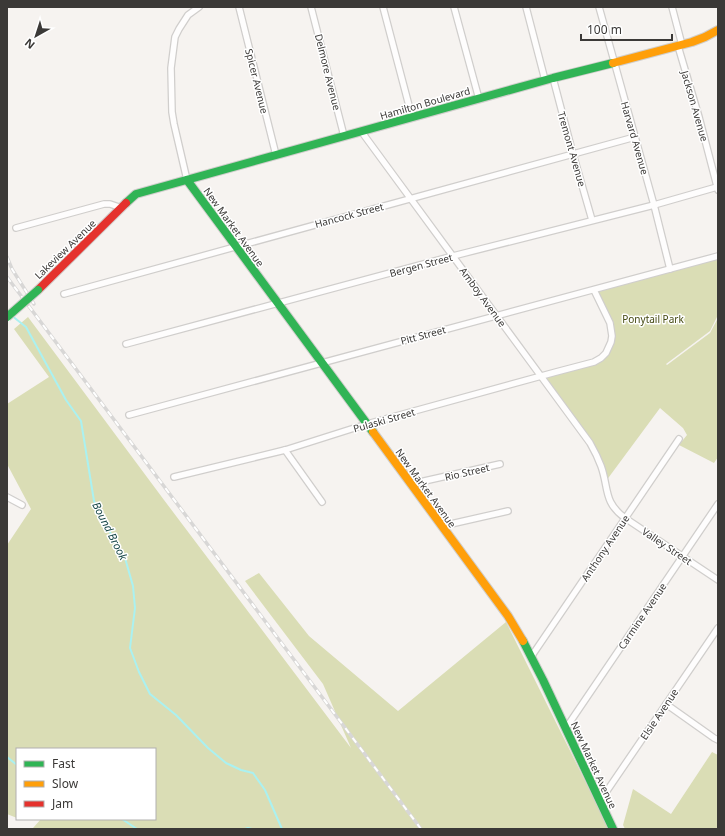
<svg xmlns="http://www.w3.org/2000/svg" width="725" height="836" font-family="'Noto Sans',sans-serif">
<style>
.green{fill:#daddb5}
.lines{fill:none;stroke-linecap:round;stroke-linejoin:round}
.stream{stroke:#aaf1f1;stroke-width:2}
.street-casing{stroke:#d0cecc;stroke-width:8}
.fast-casing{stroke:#d0cecc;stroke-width:10}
.slow-casing{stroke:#d0cecc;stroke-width:10}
.jam-casing{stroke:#d0cecc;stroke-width:10}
.street{stroke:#fefdfd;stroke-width:5.5}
.fast{stroke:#30b455;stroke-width:8}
.slow{stroke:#ff9f0a;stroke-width:8}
.jam{stroke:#e5322d;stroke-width:8}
.rail-casing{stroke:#d8d7d6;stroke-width:3.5}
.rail{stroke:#fff;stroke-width:2;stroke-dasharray:6;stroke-linecap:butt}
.fast-bridge-casing{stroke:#d0cecc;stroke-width:10;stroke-linecap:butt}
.fast-bridge{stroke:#30b455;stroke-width:8}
.labels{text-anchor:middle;stroke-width:3;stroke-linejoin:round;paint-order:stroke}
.street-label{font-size:10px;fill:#3b3937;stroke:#fff}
.park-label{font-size:10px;fill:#444911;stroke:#fff}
.water-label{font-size:11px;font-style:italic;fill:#184748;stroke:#fff}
</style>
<rect width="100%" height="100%" fill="#f6f3f0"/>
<g class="green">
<path d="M718 256V315L710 331 666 364 667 365 710 333 718 318V457L714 463 679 445 687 435 683 428 660 408 606 481 582 431 542 377 600 359 613 333 592 292Z"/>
<path d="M28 317 164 500 351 748 323 684 245 581 259 573 309 636 398 711 506 622 609 829H34L33 828 41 819H155V749H17V818L7 814V545L31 509 7 464V404L49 377 14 329Z"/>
<path d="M712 752 718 755V829H625L623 825 633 789 671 814Z"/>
</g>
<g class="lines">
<g class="stream">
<path d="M11 315 26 327 66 400 81 421 94 501 104 522 125 558 133 586 135 608 130 648 139 672 150 694 176 715 208 748 226 763 241 770 253 773 265 790 282 829"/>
<path d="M7 757 17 765"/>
<path d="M122 819 137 829"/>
<path d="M245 829 248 828 252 829"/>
</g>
<defs>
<g id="street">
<path d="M239 7 276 155"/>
<path d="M311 7 344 136"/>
<path d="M383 7 412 117"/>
<path d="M454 7 479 99"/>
<path d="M526 7 545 80"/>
<path d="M599 7 654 205 670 269"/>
<path d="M672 7 682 45"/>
<path d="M678 46 699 117 718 190"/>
<path d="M553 78 573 154 592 220"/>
<path d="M361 131 590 443C594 450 598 458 601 466 609 488 603 502 625 518L718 580"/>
<path d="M187 180 174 124 172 112 171 68 175 37 179 29 188 15 199 7"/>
<path d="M16 228 104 204H110L122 208"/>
<path d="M64 294 635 137"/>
<path d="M126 344 453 256 654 205 717 187"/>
<path d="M129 415 718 256"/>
<path d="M285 450 322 502"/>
<path d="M174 477 285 450 367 424 556 372 594 362 601 358 606 353 611 342 612 336 610 323 594 290"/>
<path d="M411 484 500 464"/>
<path d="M7 497 22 505"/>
<path d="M442 526 508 511"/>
<path d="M531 657 679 439"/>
<path d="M666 704 714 738 718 740"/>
<path d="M566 728 718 504"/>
<path d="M600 801 718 628"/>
</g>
<g id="fast">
<path d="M187 180 373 432"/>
<path d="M126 203 136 194 553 78 613 63"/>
<path d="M523 641 543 680 613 829"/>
</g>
<g id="slow">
<path d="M613 63 692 42 705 37 718 30"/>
<path d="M373 432 508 616 523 641"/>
</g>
<path id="jam" d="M38 290 126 203"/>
</defs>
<use href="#street" class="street-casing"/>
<use href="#fast" class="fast-casing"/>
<use href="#slow" class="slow-casing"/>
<use href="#jam" class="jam-casing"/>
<use href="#street" class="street"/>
<use href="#fast" class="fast"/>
<use href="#slow" class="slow"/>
<use href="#jam" class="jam"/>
<defs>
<g id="rail">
<path d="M7 257 12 269 34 304"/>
<path d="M7 277 421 829"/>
</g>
</defs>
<use href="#rail" class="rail-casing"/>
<use href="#rail" class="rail"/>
<defs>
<path id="fast-bridge" d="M7 317 38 290"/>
</defs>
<use href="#fast-bridge" class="fast-bridge-casing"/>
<use href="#fast-bridge" class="fast-bridge"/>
</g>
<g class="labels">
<g class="street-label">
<text transform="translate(328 72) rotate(76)" y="4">Delmore Avenue</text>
<text transform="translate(257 81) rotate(76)" y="4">Spicer Avenue</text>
<text transform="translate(425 103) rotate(-16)" y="4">Hamilton Boulevard</text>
<text transform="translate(695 106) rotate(74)" y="4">Jackson Avenue</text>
<text transform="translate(635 138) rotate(74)" y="4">Harvard Avenue</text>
<text transform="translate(572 149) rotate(74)" y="4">Tremont Avenue</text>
<text transform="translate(349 215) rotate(-15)" y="4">Hancock Street</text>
<text transform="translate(234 227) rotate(54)" y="4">New Market Avenue</text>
<text transform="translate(65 249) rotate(-44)" y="4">Lakeview Avenue</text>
<text transform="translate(421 265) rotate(-15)" y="4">Bergen Street</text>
<text transform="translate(483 297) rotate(54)" y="4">Amboy Avenue</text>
<text transform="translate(423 335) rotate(-15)" y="4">Pitt Street</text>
<text transform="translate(384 420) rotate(-16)" y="4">Pulaski Street</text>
<text transform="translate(467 472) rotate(-13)" y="4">Rio Street</text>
<text transform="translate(426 488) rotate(54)" y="4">New Market Avenue</text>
<text transform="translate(667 546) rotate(34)" y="4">Valley Street</text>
<text transform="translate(605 548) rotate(-56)" y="4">Anthony Avenue</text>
<text transform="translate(642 616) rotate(-56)" y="4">Carmine Avenue</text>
<text transform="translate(659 714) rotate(-56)" y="4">Elsie Avenue</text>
<text transform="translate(594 765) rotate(65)" y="4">New Market Avenue</text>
</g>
<g class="park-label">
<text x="653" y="323">Ponytail Park</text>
</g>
<g class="water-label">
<text transform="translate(110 531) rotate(63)" y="4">Bound Brook</text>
</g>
</g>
<rect width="725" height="836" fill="none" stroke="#3b3937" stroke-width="16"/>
<rect x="16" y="748" width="140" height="72" fill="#ffffff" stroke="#b1b0af"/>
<rect x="24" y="761" width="20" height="6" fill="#30b455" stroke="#b1b0af"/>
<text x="52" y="768" font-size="12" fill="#3b3937">Fast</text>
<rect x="24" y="781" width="20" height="6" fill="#ff9f0a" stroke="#b1b0af"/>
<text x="52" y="788" font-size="12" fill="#3b3937">Slow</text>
<rect x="24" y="801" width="20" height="6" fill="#e5322d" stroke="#b1b0af"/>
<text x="52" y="808" font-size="12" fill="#3b3937">Jam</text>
<g transform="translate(36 36) rotate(219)" stroke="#ffffff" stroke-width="3" paint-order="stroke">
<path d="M0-3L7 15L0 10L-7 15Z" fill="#3b3937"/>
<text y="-6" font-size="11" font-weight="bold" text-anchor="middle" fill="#3b3937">N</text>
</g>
<path d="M581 34v6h91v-6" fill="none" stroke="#3b3937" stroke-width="2"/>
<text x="587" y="34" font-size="12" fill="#3b3937" stroke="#ffffff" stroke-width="3" paint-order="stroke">100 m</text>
</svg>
